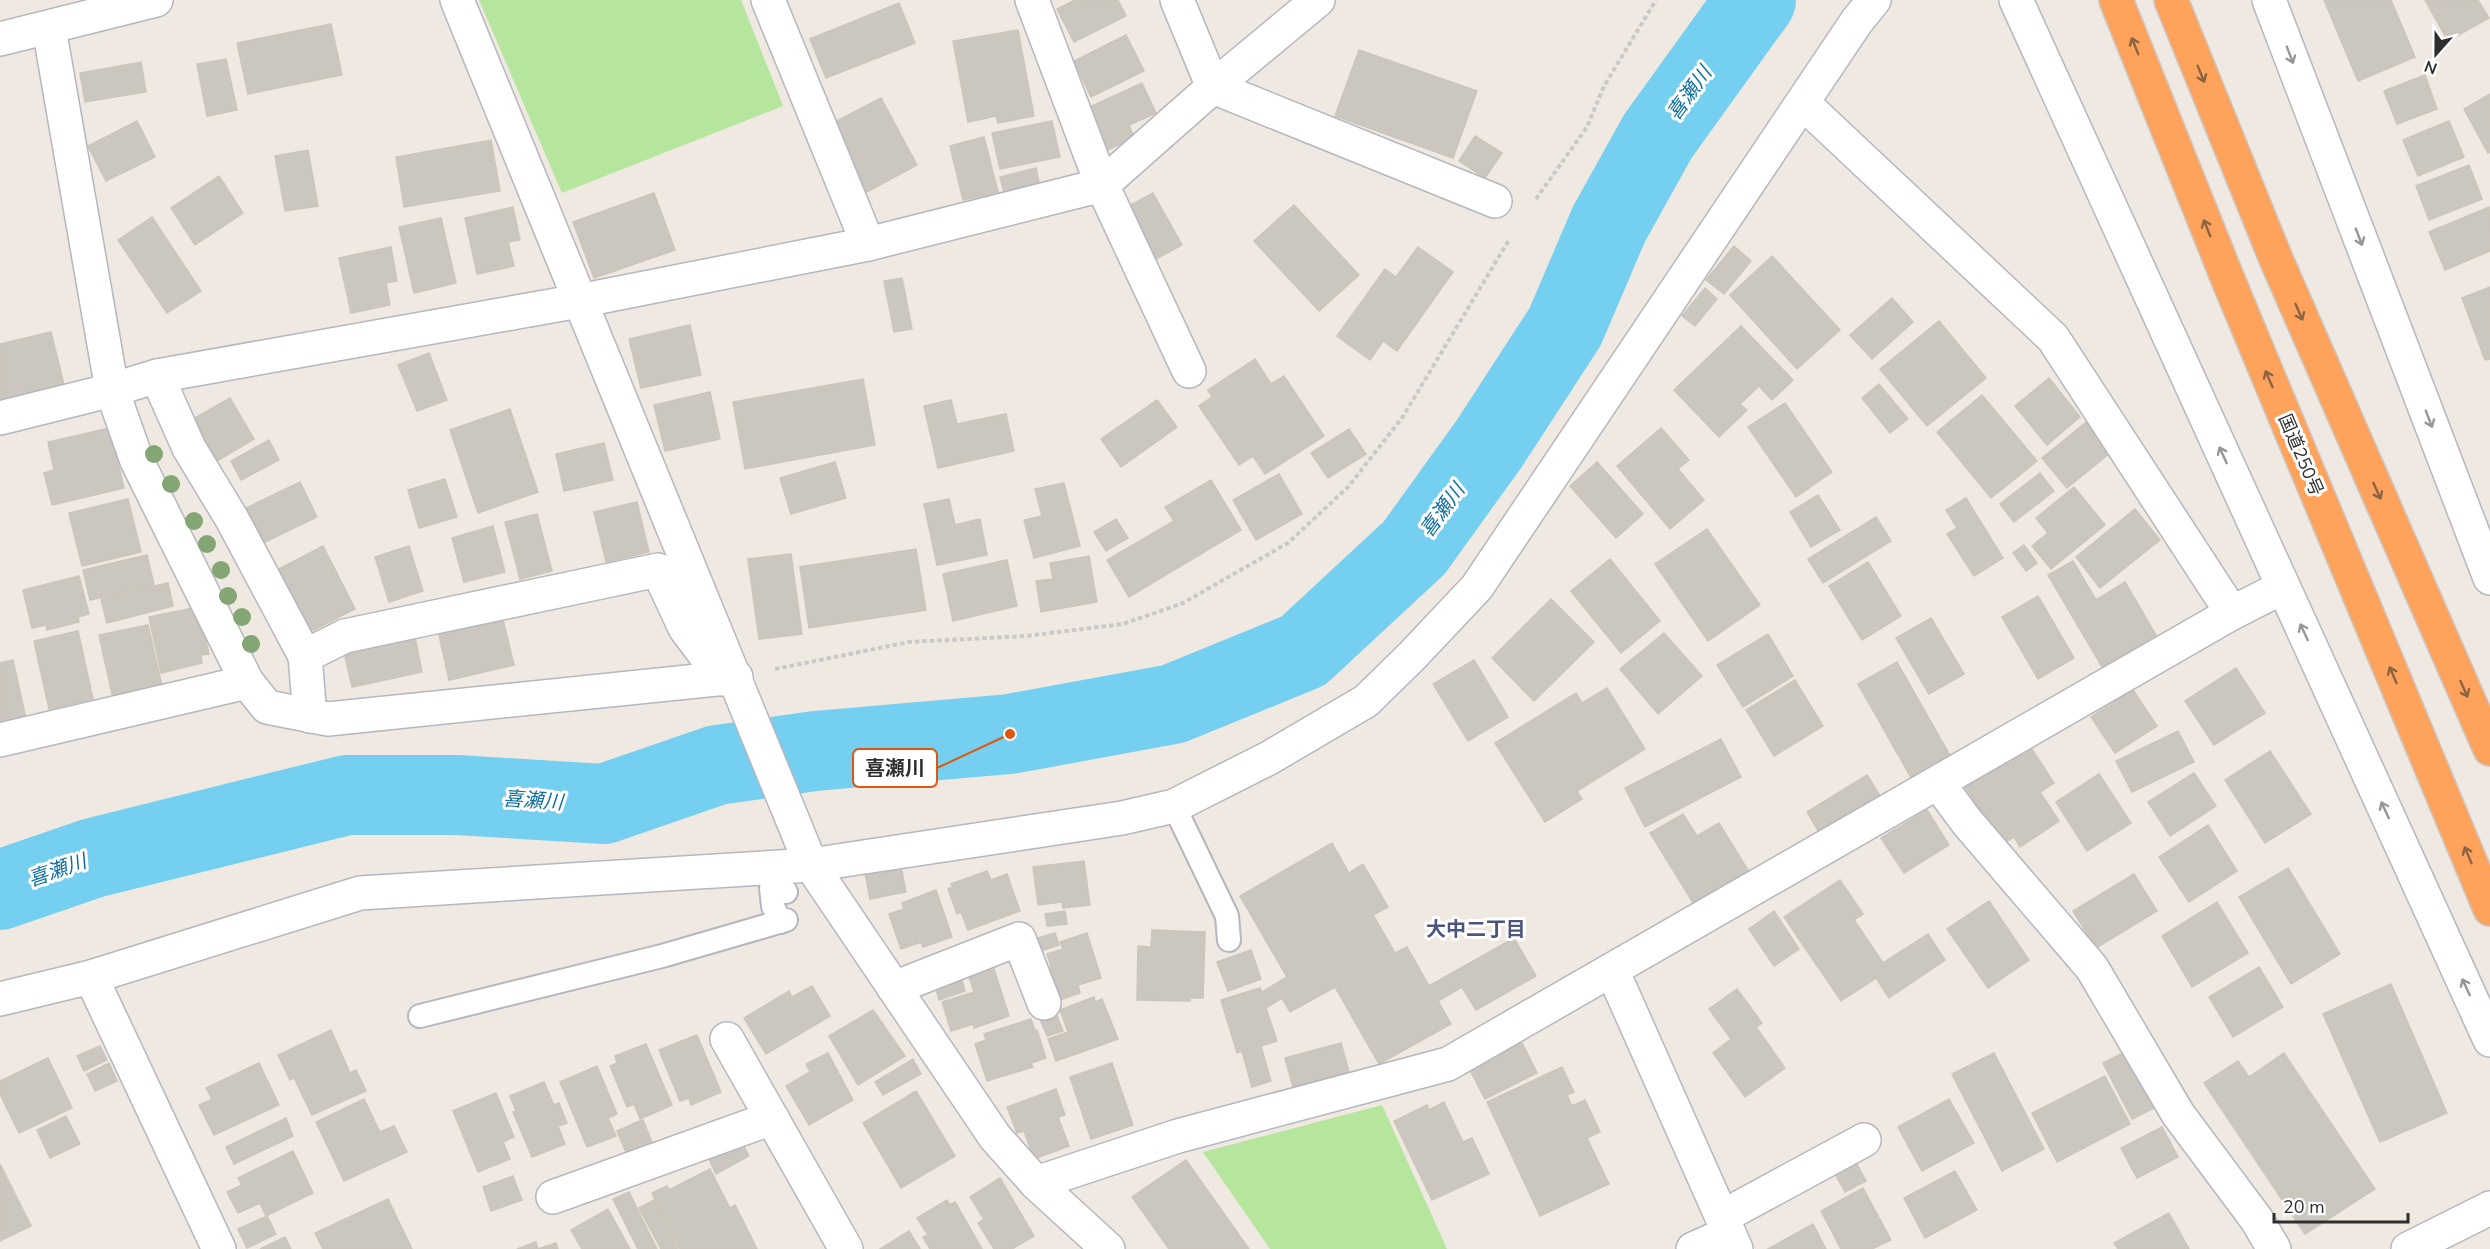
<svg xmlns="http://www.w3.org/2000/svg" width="2490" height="1249" font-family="'Nunito Sans','Noto Sans JP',sans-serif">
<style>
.green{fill:#b6e59e}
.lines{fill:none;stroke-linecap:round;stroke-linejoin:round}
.river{stroke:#75cff0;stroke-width:80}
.building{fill:#cbc7bf;stroke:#cbc5ba;stroke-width:1.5}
.lane-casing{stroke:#b4b7c1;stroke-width:26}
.street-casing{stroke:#b4b7c1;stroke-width:36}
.secondary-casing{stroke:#b4b7c1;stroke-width:36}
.highway-casing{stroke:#c9c9c9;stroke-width:36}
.path{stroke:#c9c9c9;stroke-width:4;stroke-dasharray:4.5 3;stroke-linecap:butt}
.lane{stroke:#fff;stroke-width:22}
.street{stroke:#fff;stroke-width:33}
.secondary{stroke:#fff;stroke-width:33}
.highway{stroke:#ffa35c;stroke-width:33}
.tree{fill:#84a574}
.oneway{stroke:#8c6343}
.oneway2{stroke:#969696}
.labels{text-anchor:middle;stroke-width:6;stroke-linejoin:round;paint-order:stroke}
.street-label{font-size:18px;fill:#2e2e2e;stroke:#fff}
.water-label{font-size:20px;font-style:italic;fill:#0d6fa3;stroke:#fff}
.neighbourhood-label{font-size:20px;font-weight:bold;fill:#4d5680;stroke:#fff}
.leader{fill:none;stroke:#df570e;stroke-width:2}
.callout-dot{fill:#df570e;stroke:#fff;stroke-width:2}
.callout{fill:#fff;stroke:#df570e;stroke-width:2}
.callout-label{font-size:20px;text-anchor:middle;font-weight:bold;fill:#2e2e2e}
</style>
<rect width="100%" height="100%" fill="#efe9e1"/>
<g class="green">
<path d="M479 0H741L783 106 562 193Z"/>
<path d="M1382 1105 1447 1249H1270L1203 1152Z"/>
</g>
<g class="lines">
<path class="river" d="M0 890 93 858 347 795H457L604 804 717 765 815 751 1010 734 1173 704 1303 651 1414 548 1489 444 1565 327 1609 224 1658 136 1756 0"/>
</g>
<g class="building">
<path d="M1075 0H1118L1126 16 1074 42 1057 9Z"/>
<path d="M2324 0H2391L2415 57 2358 81Z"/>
<path d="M2425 0H2478L2489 18 2448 41Z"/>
<path d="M899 3 915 43 826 78 810 39Z"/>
<path d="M331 24 342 75 248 94 237 43Z"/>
<path d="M1018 30 1034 116 998 123 996 116 968 122 953 41Z"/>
<path d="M1126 35 1144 71 1091 97 1074 61Z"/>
<path d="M1359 50 1477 91 1453 158 1335 116Z"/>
<path d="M226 59 237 110 207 116 197 64Z"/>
<path d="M141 62 146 92 85 102 80 73Z"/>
<path d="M2425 75 2437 109 2397 124 2384 91Z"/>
<path d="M1142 83 1156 113 1129 125 1134 138 1105 151 1085 109Z"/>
<path d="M2490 94V152L2488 153 2464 109Z"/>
<path d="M881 98 917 165 867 192 831 124Z"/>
<path d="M137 121 155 157 106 181 88 146Z"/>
<path d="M1052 121 1060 157 1000 169 992 133Z"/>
<path d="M2449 121 2464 157 2418 176 2403 140Z"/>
<path d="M1475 136 1502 153 1485 178 1459 161Z"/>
<path d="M984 137 998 192 963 200 950 146Z"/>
<path d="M491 140 500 191 404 207 396 157Z"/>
<path d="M308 150 318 206 285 211 275 156Z"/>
<path d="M2469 165 2482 199 2429 220 2416 186Z"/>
<path d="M1036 168 1041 192 1006 200 1000 177Z"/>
<path d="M219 176 243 213 195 245 171 208Z"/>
<path d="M654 193 675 250 594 278 573 222Z"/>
<path d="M1153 193 1182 245 1154 260 1125 208Z"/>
<path d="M1294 205 1359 275 1319 311 1254 241Z"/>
<path d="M513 207 520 240 508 242 514 266 477 274 465 218Z"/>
<path d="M2489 207 2490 251 2445 270 2429 232Z"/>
<path d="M152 217 201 291 167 313 118 240Z"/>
<path d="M441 218 456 283 414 293 399 227Z"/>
<path d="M1734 246 1751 261 1724 294 1706 280Z"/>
<path d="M391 247 397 281 386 283 390 305 351 313 339 258Z"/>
<path d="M1418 247 1453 272 1397 351 1383 341 1370 360 1337 336 1385 269 1396 277Z"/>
<path d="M1772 256 1840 330 1797 369 1730 295Z"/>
<path d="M902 278 912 329 894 332 884 281Z"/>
<path d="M2490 287V359L2485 360 2462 298Z"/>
<path d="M1705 288 1717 299 1695 326 1682 316Z"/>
<path d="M1892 298 1913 322 1872 359 1850 335Z"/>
<path d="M1939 321 1986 378 1927 426 1880 369Z"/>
<path d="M690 325 701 375 641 388 629 339Z"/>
<path d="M1741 326 1793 380 1772 400 1759 386 1740 404 1747 410 1719 437 1674 390Z"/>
<path d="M51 332 65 389 0 404V344Z"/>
<path d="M429 353 447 400 417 411 398 365Z"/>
<path d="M1255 359 1271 384 1284 376 1324 436 1265 474 1253 456 1239 465 1199 406 1212 397 1208 390Z"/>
<path d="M2049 378 2080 417 2047 445 2015 406Z"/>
<path d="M863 379 875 445 745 469 733 402Z"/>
<path d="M1879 384 1908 419 1890 433 1862 398Z"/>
<path d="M710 392 720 439 665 451 654 405Z"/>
<path d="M1982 395 2037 461 1991 498 1937 432Z"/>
<path d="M230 398 254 439 217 461 193 419Z"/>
<path d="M951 400 957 424 1006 414 1014 451 938 468 924 406Z"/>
<path d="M1157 400 1177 427 1121 467 1101 439Z"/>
<path d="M1785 403 1832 472 1796 497 1748 427Z"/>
<path d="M510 409 538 492 478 513 450 430Z"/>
<path d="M2090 419 2115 449 2067 488 2042 458Z"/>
<path d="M110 428 124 488 52 505 44 473 54 470 48 442Z"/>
<path d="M1661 428 1689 460 1678 469 1704 500 1670 529 1617 466Z"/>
<path d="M1349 429 1366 454 1328 478 1311 453Z"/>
<path d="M269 440 279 460 241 480 231 461Z"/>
<path d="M604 443 613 480 564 491 556 454Z"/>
<path d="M835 462 846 498 791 514 780 478Z"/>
<path d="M1597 462 1643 514 1616 538 1570 486Z"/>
<path d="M2040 473 2054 491 2014 522 2000 504Z"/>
<path d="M1279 474 1302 514 1256 540 1233 500Z"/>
<path d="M445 479 457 517 419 528 408 490Z"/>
<path d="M1211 480 1241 530 1129 597 1107 560 1174 521 1165 507Z"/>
<path d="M300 482 317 517 261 544 244 509Z"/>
<path d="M1064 483 1080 546 1034 558 1024 520 1042 516 1035 489Z"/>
<path d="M2074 487 2105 525 2051 569 2032 546 2048 533 2036 518Z"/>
<path d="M1818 495 1840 530 1811 547 1790 512Z"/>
<path d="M1966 498 2003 558 1974 576 1947 534 1957 528 1946 510Z"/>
<path d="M128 499 141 552 82 566 69 513Z"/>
<path d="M949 499 955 525 980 519 987 555 937 565 924 504Z"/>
<path d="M637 502 649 552 606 562 594 512Z"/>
<path d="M2135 509 2160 540 2100 588 2076 557Z"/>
<path d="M537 514 552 571 520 579 505 522Z"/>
<path d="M1876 517 1891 541 1823 583 1808 559Z"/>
<path d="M1116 519 1128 538 1106 551 1094 532Z"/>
<path d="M493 526 505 572 464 582 452 538Z"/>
<path d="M1707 529 1760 605 1708 641 1655 564Z"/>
<path d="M2024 545 2037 563 2026 571 2013 553Z"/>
<path d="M323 546 355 609 306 634 273 572Z"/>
<path d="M409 546 423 591 389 602 375 557Z"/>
<path d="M916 549 926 610 809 628 800 567Z"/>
<path d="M791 554 802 634 759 639 748 559Z"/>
<path d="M147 555 154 585 90 600 83 570Z"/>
<path d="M1089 556 1097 602 1041 612 1036 581 1053 579 1050 563Z"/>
<path d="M1610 559 1660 621 1621 653 1571 591Z"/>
<path d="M1007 560 1017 606 953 621 943 574Z"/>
<path d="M2073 561 2096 600 2125 582 2156 635 2102 667 2048 575Z"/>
<path d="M1868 562 1901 616 1862 640 1829 586Z"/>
<path d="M79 576 89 614 78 617 79 622 47 630 46 625 32 628 23 590Z"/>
<path d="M168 583 173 606 107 623 101 599Z"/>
<path d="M2038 596 2074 658 2038 679 2002 617Z"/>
<path d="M1551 599 1594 642 1534 701 1492 658Z"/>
<path d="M198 607 209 654 201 655 202 663 161 673 149 617Z"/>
<path d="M1931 618 1964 674 1929 694 1896 638Z"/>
<path d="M503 620 514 665 449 680 439 635Z"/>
<path d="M148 625 162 686 113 698 99 635Z"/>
<path d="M78 631 93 699 49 709 34 641Z"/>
<path d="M1664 633 1702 676 1658 714 1620 669Z"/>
<path d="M1768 634 1793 676 1743 707 1717 665Z"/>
<path d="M415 637 422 672 352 687 344 652Z"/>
<path d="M13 660 26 719 0 725V663Z"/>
<path d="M1474 660 1508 717 1468 741 1433 684Z"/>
<path d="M1897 662 1952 759 1913 781 1858 684Z"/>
<path d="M2236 668 2265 713 2214 745 2185 701Z"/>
<path d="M1795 680 1823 726 1774 756 1746 710Z"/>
<path d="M1607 688 1645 749 1577 791 1582 799 1545 822 1495 743 1576 693 1582 703Z"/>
<path d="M2133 690 2157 726 2115 753 2091 717Z"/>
<path d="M2178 731 2194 762 2132 792 2116 761Z"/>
<path d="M1721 739 1741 777 1645 827 1625 788Z"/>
<path d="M2028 743 2054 783 2040 792 2059 821 2020 847 2014 837 2002 844 1963 784Z"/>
<path d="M2270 751 2311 814 2265 843 2225 780Z"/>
<path d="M2194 773 2216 806 2170 836 2148 802Z"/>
<path d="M2099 774 2131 823 2087 851 2056 802Z"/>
<path d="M1867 775 1884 802 1823 839 1807 812Z"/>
<path d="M1927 810 1949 845 1904 873 1881 838Z"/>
<path d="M1683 814 1697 836 1719 823 1754 880 1700 914 1650 833Z"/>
<path d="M2208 825 2237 871 2189 902 2159 857Z"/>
<path d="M1332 843 1349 873 1363 864 1388 907 1373 915 1395 953 1407 947 1429 986 1514 938 1536 976 1476 1010 1462 987 1438 1001 1451 1024 1379 1064 1335 987 1290 1012 1282 998 1266 1008 1277 1041 1261 1046 1271 1081 1252 1087 1242 1051 1237 1053 1221 1000 1260 988 1262 992 1287 977 1240 896Z"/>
<path d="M1084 861 1090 905 1063 908 1062 902 1038 905 1033 867Z"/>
<path d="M901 866 906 892 870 899 865 873Z"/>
<path d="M2288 868 2340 954 2291 984 2239 897Z"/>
<path d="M987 871 991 880 1007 874 1020 911 968 930 961 912 957 914 948 889 953 887 951 884Z"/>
<path d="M2134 874 2157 911 2096 948 2073 911Z"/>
<path d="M1840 880 1863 914 1854 920 1883 963 1928 934 1945 960 1889 998 1876 978 1841 1001 1784 917Z"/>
<path d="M936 890 952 937 923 947 921 942 901 949 889 914 904 909 902 903Z"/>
<path d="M1989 901 2029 960 1988 988 1947 929Z"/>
<path d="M2217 902 2248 953 2192 987 2162 936Z"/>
<path d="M1065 911 1067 924 1047 926 1045 914Z"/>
<path d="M1774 911 1799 949 1774 966 1749 929Z"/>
<path d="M1152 930 1205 932 1203 998H1190V1001L1137 1000 1138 946 1151 947Z"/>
<path d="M1055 933 1059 945 1038 952 1035 939Z"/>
<path d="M1087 933 1101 978 1078 985 1080 993 1057 1001 1046 968 1051 966 1047 954 1063 949 1060 942Z"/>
<path d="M1251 950 1261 979 1228 991 1217 962Z"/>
<path d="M2259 967 2283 1007 2233 1037 2209 997Z"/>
<path d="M994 969 1009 1016 974 1028 973 1024 951 1031 942 1002 974 992 969 977Z"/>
<path d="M961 977 965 991 939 1000 935 985Z"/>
<path d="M2391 984 2447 1113 2380 1142 2323 1014Z"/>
<path d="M812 986 830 1016 766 1054 744 1018 789 991 792 997Z"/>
<path d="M1737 989 1762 1023 1756 1027 1785 1068 1745 1097 1713 1053 1731 1039 1709 1009Z"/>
<path d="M1094 997 1095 1002 1102 999 1118 1039 1056 1061 1048 1039 1068 1032 1060 1010Z"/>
<path d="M1054 1008 1063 1031 1047 1036 1038 1014Z"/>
<path d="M873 1010 905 1056 858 1085 829 1036Z"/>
<path d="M1031 1019 1035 1031 1037 1030 1046 1058 1031 1063 1033 1067 987 1081 975 1044 986 1040 984 1034Z"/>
<path d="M331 1030 350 1073 356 1070 366 1091 312 1115 294 1078 290 1080 278 1055Z"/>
<path d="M697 1035 721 1092 691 1105 689 1098 680 1101 659 1050Z"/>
<path d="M1341 1043 1349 1072 1293 1087 1285 1058Z"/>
<path d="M1522 1043 1537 1073 1485 1099 1470 1070Z"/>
<path d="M646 1044 672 1105 640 1119 634 1104 627 1107 610 1066 617 1063 615 1056Z"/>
<path d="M100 1046 107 1060 84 1071 77 1056Z"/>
<path d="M2131 1049 2160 1105 2132 1119 2103 1063Z"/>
<path d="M828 1053 853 1100 809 1125 786 1086 810 1072 806 1064Z"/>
<path d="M1994 1053 2044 1149 2002 1171 1952 1074Z"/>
<path d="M2284 1053 2375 1189 2305 1234 2204 1083 2238 1061 2249 1077Z"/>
<path d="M48 1058 72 1108 19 1133 0 1094V1081Z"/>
<path d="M913 1059 921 1074 883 1095 875 1082Z"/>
<path d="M109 1063 117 1081 95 1091 87 1074Z"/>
<path d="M259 1063 279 1105 214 1135 199 1105 212 1099 206 1088Z"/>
<path d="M1112 1063 1133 1125 1091 1139 1070 1077Z"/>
<path d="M597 1066 617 1114 608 1118 616 1136 587 1147 560 1082Z"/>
<path d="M1562 1067 1574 1092 1567 1095 1572 1106 1585 1100 1600 1132 1587 1138 1609 1184 1540 1216 1487 1102Z"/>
<path d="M2105 1076 2130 1124 2057 1162 2032 1113Z"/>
<path d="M544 1082 554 1105 559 1103 567 1123 558 1126 565 1144 532 1157 513 1112 516 1111 510 1096Z"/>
<path d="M1056 1089 1065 1115 1058 1117 1069 1146 1034 1159 1024 1131 1017 1133 1007 1107Z"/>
<path d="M916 1091 955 1156 901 1188 863 1123Z"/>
<path d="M496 1093 514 1137 503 1142 510 1159 478 1172 453 1111Z"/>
<path d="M364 1099 380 1132 394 1126 407 1152 344 1181 316 1122Z"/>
<path d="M1949 1099 1974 1143 1922 1171 1898 1127Z"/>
<path d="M1444 1102 1463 1142 1472 1138 1489 1174 1432 1200 1394 1121 1427 1105 1429 1110Z"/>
<path d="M66 1116 80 1144 50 1158 37 1130Z"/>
<path d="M286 1118 293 1136 234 1164 226 1147Z"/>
<path d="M643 1120 654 1147 643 1151 632 1124Z"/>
<path d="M631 1125 641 1151 628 1157 617 1131Z"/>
<path d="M2162 1127 2178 1157 2137 1178 2121 1148Z"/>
<path d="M741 1141 749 1156 716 1174 708 1157Z"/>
<path d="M293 1151 313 1193 266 1216 260 1203 238 1213 227 1192 242 1185 238 1178Z"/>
<path d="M1853 1157 1866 1181 1845 1192 1832 1168Z"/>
<path d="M1186 1160 1249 1249H1169L1132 1197Z"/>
<path d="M0 1164 31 1226 0 1241Z"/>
<path d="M710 1169 730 1208 735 1205 757 1249H680L652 1193 667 1186 669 1190Z"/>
<path d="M1955 1171 1977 1210 1925 1238 1904 1198Z"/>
<path d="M513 1176 522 1200 491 1211 483 1187Z"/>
<path d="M1000 1178 1034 1236 1012 1249H994L978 1223 984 1219 970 1197Z"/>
<path d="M1863 1188 1891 1240 1872 1249H1841L1821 1211Z"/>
<path d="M629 1192 657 1249H638L613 1199Z"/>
<path d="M388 1199 412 1249H323L315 1233Z"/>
<path d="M654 1200 678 1249H661L639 1208Z"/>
<path d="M947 1200 950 1205 955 1202 982 1249H930L923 1237 928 1235 917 1218Z"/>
<path d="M608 1209 630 1249H582L571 1230Z"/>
<path d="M2169 1213 2189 1249H2118L2114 1243Z"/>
<path d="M267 1216 276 1234 247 1248 238 1229Z"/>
<path d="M1813 1224 1826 1249H1768Z"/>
<path d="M909 1231 920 1249H880Z"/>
<path d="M285 1237 291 1249H260Z"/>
<path d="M536 1242 538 1249 556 1243 558 1249H517Z"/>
</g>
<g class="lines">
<defs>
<g id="lane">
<path d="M1174 806 1227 916 1229 940"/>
<path d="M780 922 773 906 771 888 786 892"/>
<path d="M420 1016 662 956 786 920"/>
</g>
<g id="street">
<path d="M457 0 811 865 995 1137 1036 1183 1108 1249"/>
<path d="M768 0 868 244"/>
<path d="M1032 0 1102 185 1189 371"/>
<path d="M1177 0 1213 87 1495 201"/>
<path d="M2016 0 2490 1040"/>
<path d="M2269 0 2490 578"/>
<path d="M49 28 112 390 137 461 247 682"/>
<path d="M1803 103 2053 338 2232 613"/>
<path d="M157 376 189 448 232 519 305 656 345 636 658 570 685 628 723 679"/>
<path d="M0 418 112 390 157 376 579 301 868 244 1102 185 1213 87 1318 0"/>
<path d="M305 656 310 716"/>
<path d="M0 740 247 682 267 707 328 719 736 677"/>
<path d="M1938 783 1967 822 2092 968 2178 1114 2257 1220 2274 1249"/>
<path d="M1612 970 1736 1249"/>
<path d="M91 977 219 1249"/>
<path d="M894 988 1019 939 1044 1003"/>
<path d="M0 999 91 977 360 893 811 865 1122 818 1174 806 1269 758 1366 701 1412 656 1477 587 1857 21 1874 0"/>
<path d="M727 1039 846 1249"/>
<path d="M1036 1183 1178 1136 1448 1064 2232 613 2283 587"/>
<path d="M553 1197 772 1118"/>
<path d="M1722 1217 1864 1140"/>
<path d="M1693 1249 1729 1233"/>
</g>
<g id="secondary">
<path d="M0 39 156 0"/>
<path d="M2408 1249 2490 1208"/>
</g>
<g id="highway">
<path d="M2116 0 2229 282 2490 909"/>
<path d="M2171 0 2276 259 2490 749"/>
</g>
</defs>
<use href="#lane" class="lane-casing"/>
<use href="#street" class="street-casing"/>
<use href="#secondary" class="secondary-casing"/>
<use href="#highway" class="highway-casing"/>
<g class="path">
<path d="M1536 199 1587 127 1604 86 1656 0"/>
<path d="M775 669 909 642 1026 636 1123 624 1183 603 1288 543 1348 487 1402 418 1509 240"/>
</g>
<use href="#lane" class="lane"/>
<use href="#street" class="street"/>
<use href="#secondary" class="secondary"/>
<use href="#highway" class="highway"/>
</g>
<g class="tree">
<circle cx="154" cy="454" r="9"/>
<circle cx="171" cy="484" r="9"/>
<circle cx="194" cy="521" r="9"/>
<circle cx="207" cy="544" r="9"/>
<circle cx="221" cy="570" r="9"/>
<circle cx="228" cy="596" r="9"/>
<circle cx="242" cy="617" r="9"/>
<circle cx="251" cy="644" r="9"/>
</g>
<defs><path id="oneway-shaft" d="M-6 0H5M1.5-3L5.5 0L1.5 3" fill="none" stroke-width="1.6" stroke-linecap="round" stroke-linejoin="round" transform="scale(1.5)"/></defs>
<g class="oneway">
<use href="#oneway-shaft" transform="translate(2135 46) rotate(-112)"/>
<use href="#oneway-shaft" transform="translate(2201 74) rotate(68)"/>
<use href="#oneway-shaft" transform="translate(2207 228) rotate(-112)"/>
<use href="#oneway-shaft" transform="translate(2299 312) rotate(66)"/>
<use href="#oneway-shaft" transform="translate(2269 379) rotate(-113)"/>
<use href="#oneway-shaft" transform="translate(2377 491) rotate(66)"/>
<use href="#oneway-shaft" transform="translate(2393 675) rotate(-113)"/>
<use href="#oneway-shaft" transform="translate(2464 689) rotate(66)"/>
<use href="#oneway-shaft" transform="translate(2468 855) rotate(-113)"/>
</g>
<g class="oneway2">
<use href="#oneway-shaft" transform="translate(2290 55) rotate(69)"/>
<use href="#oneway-shaft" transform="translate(2359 237) rotate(69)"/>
<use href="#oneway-shaft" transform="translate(2429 419) rotate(69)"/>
<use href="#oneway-shaft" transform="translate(2223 455) rotate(-114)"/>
<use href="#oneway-shaft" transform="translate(2304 632) rotate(-115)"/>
<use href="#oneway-shaft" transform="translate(2385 810) rotate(-115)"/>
<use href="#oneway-shaft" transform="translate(2466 987) rotate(-115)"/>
</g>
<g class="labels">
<g class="street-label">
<text transform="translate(2301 455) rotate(67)" y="6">国道250号</text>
</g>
<g class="water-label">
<text transform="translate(1689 93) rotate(-54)" y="7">喜瀬川</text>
<text transform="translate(1442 510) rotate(-54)" y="7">喜瀬川</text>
<text transform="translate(533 800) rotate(4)" y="7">喜瀬川</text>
<text transform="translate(57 870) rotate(-19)" y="7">喜瀬川</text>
</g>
<g class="neighbourhood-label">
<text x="1476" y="936">大中二丁目</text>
</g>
</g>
<path class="leader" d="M1010 734L937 768"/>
<circle class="callout-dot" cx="1010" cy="734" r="6"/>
<rect class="callout" x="853" y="749" width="84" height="38" rx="6"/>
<g class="callout-label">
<text x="895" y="775">喜瀬川</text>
</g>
<g transform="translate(2436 54) rotate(201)" stroke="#ffffff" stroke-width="4.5" paint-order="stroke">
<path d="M0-4.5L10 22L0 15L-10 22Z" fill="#2e2e2e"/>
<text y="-9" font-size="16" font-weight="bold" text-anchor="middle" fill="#2e2e2e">N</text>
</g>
<path d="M2274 1213v9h134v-9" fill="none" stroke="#2e2e2e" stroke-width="3"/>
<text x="2283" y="1213" font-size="18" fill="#2e2e2e" stroke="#ffffff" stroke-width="4.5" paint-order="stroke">20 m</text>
</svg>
